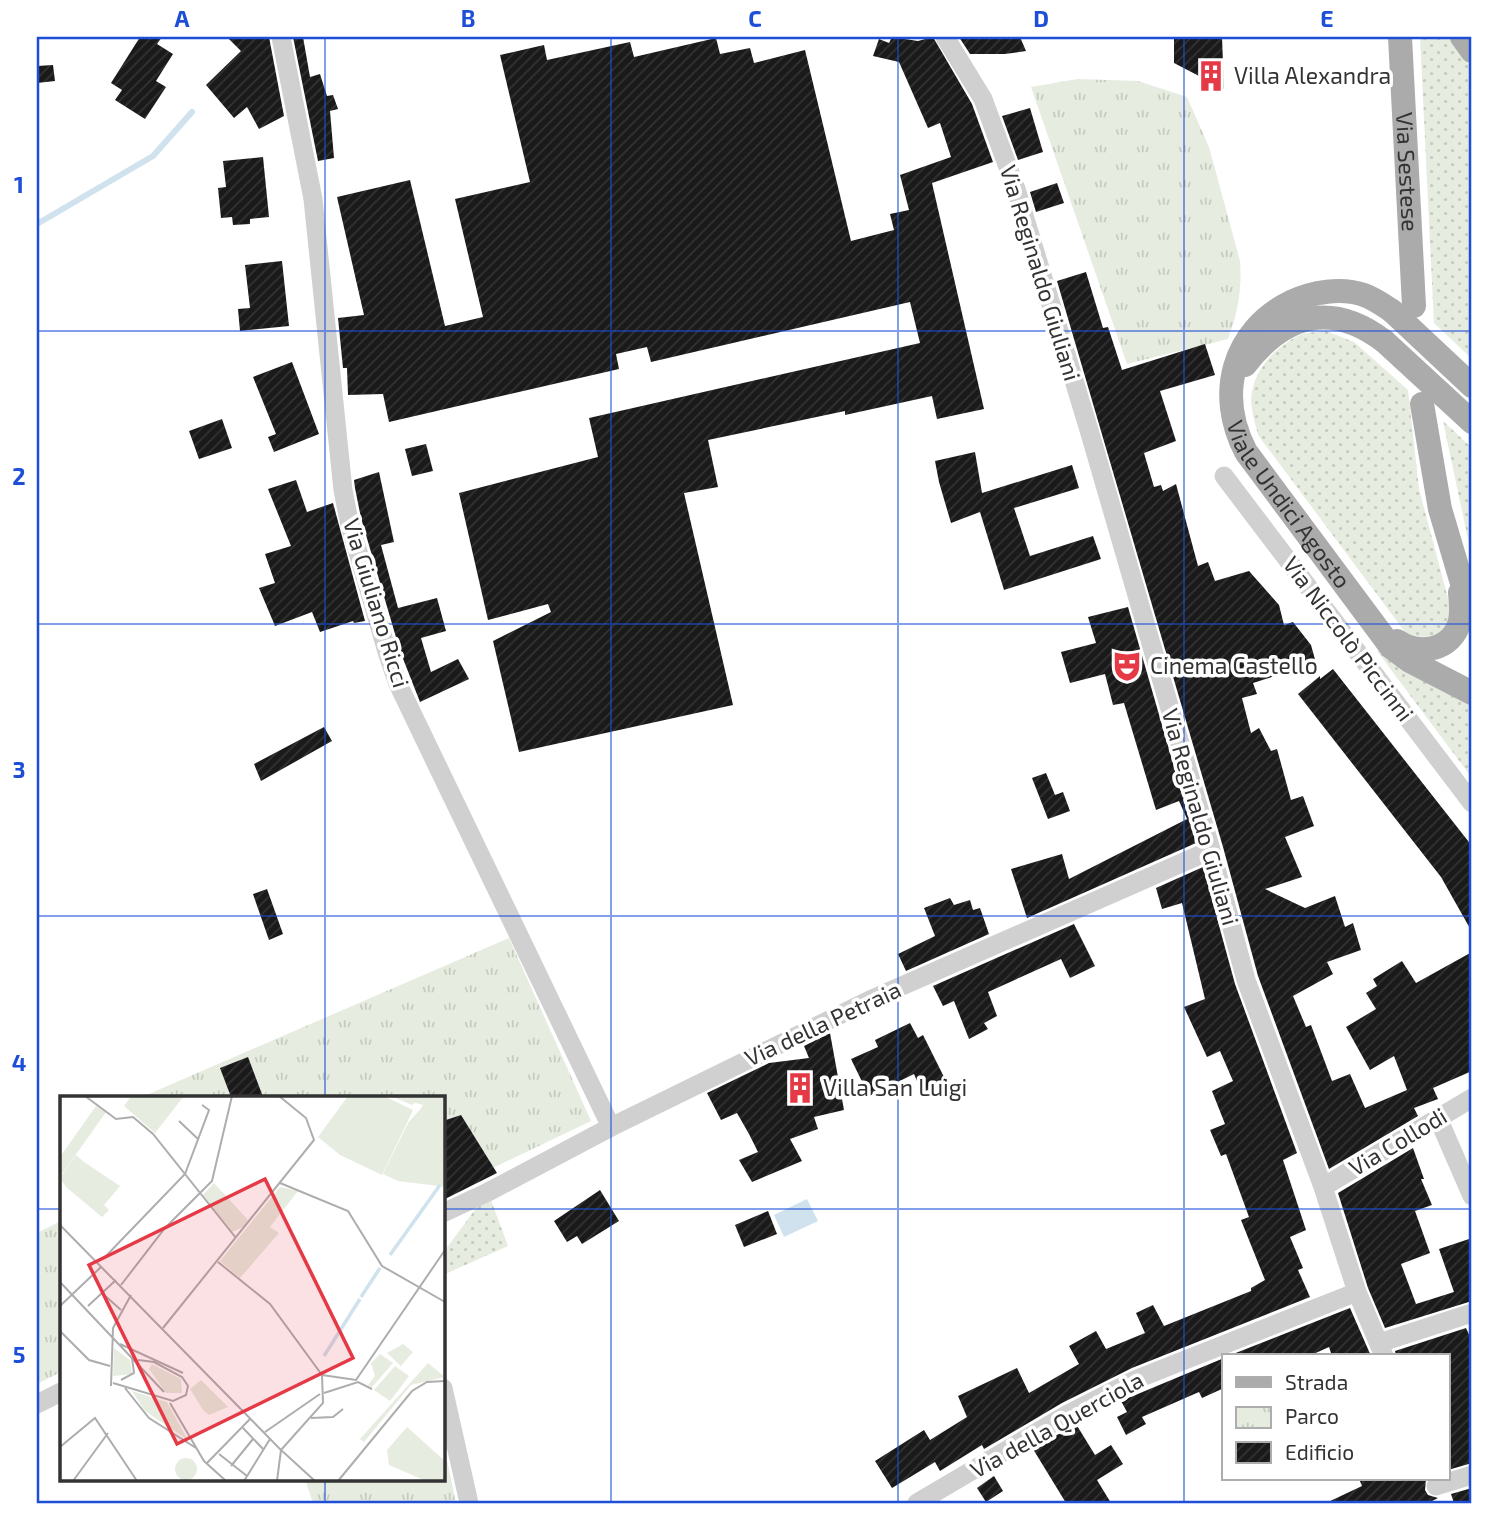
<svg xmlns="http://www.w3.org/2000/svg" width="1509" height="1540" font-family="'Exo 2',sans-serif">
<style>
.grass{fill:url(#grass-dots)}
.park{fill:url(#park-tufts)}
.water{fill:#cfe2ee}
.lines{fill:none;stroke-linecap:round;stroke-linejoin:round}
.stream{stroke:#cfe2ee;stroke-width:6}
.building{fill:url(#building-hatch)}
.minor{stroke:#d0d0d0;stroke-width:19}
.major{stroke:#ababab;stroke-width:24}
.major-bridge{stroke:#ababab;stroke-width:24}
.grid{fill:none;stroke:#1d4ed8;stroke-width:2;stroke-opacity:0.55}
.labels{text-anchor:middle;stroke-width:7;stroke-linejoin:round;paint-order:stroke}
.poi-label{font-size:23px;fill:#333;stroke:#fff;text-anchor:start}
.street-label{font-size:23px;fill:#333;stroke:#fff}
.inset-river{fill:none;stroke:#cfe2ee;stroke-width:3.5}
.inset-road{fill:none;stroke:#adadad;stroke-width:2}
.view{fill:#e63946;fill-opacity:0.15;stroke:#e63946;stroke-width:3.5}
.inset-edge{fill:none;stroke:#333;stroke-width:3.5}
.neatline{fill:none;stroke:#1d4ed8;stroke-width:2.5}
.grid-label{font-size:23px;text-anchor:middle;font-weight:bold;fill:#1d4ed8}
</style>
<defs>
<pattern id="grass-dots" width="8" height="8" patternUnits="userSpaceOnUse" patternTransform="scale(1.75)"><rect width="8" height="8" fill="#e6ecdf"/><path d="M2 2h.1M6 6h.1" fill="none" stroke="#c6cbc0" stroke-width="1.8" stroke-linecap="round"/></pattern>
<pattern id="park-tufts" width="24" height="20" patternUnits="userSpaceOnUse" patternTransform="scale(1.75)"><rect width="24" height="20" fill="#e6ecdf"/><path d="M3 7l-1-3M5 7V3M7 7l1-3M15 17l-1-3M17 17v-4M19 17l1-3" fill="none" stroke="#c6cbc0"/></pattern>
<pattern id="building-hatch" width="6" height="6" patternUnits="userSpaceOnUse" patternTransform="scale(1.75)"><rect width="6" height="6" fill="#1a1a1a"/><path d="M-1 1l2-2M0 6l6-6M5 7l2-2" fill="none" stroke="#333"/></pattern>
</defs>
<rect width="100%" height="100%" fill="#fff"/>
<g class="grass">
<path d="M1420 37H1450L1472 69V359L1434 323Z"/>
<path d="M1326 331 1354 342 1408 390 1419 489 1450 606C1450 638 1434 638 1408 636L1258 435C1255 421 1249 406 1252 392 1256 367 1277 346 1300 335 1307 332 1318 332 1326 331Z"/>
<path d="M1443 421 1472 448V558Z"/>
<path d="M1382 649 1472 700V778L1377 651Z"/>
<path d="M488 1192 508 1246 443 1275V1253Z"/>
</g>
<g class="park">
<path d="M1078 79 1138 81 1187 97 1209 147 1240 261C1242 289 1238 312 1228 339L1127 364 1031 87Z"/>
<path d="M509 938 591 1121 443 1192V1097H142Z"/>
<path d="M61 1221V1372L37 1384V1233Z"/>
<path d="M443 1441 456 1503H313L305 1479H443Z"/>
</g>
<path class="water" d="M807 1199 818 1221 784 1237 774 1215Z"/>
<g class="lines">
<path class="stream" d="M37 224 153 156 192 112"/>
</g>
<g class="building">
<path d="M140 37H162L157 44 173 54 156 81 166 87 145 119 115 100 122 90 111 83Z"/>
<path d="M227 37H269L284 116 259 129 247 107 234 118 206 85 241 51Z"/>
<path d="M293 37H303L310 77 320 74 327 96 333 95 338 109 330 111 334 158 318 161Z"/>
<path d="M892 37 918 41 933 37 972 104 993 162 932 183 984 409 937 419 932 396 845 415V411L708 440 718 487 684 493 733 705 519 752 493 641 551 612 548 604 488 620 459 493 598 457 589 418 920 343 910 302 651 362 647 347 616 354 619 369 389 422 383 394 348 395 347 368H343L338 318 364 315 337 197 410 180 445 326 483 317 455 199 530 182 500 55 544 45 547 60 630 42 634 57 716 38 720 54 750 48 754 63 805 50 851 241 894 230 890 214 909 210 900 175 951 157 940 123 928 128 899 62 873 56 879 39 889 43Z"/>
<path d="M959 37H1020L1026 51 1005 54H970Z"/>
<path d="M1174 37H1222L1224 89 1174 63Z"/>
<path d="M53 65 55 81 37 83V66Z"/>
<path d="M1030 108 1043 152 1018 160 1002 116Z"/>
<path d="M263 157 269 217 250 219V224L233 225 232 217 221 218 218 188 226 187 223 161Z"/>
<path d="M1057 183 1064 203 1036 212 1030 192Z"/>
<path d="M282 261 289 326 240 331 238 309 250 308 245 265Z"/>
<path d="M1086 272 1103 328 1108 327 1122 370 1205 344 1215 375 1160 391 1176 441 1144 453 1154 487 1161 485 1163 491 1176 484 1198 566 1208 562 1215 581 1249 571 1279 605 1284 625 1293 622 1311 645 1316 663 1253 683 1257 694 1242 698 1251 733 1259 728 1271 751 1277 749 1291 800 1303 796 1314 826 1285 837 1302 877 1265 889 1305 908 1335 896 1345 927 1353 923 1361 950 1327 962 1333 974 1293 996 1306 1027 1311 1025 1332 1081 1350 1074 1365 1108 1407 1090 1394 1056 1370 1070 1346 1027 1376 1009 1366 993 1377 986 1373 979 1402 961 1416 983 1472 952V1071L1433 1088 1438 1099 1414 1108 1418 1116 1329 1169 1258 976 1223 847 1057 281Z"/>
<path d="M292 362 319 434 274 452 268 437 276 434 253 377Z"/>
<path d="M222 419 232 448 199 459 189 431Z"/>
<path d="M426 444 433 471 412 476 405 449Z"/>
<path d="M975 452 982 493 1072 465 1079 488 1014 508 1030 556 1093 536 1101 559 1004 590 980 512 951 523 939 482 935 461Z"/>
<path d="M379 472 394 542 381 545 398 608 437 598 446 631 421 638 431 672 458 659 469 679 420 702 400 651 361 518 355 488 354 480Z"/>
<path d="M296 480 307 512 333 503 365 621 354 623 353 621 320 632 312 612 275 626 259 588 275 583 265 554 291 546 268 489Z"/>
<path d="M1128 607 1196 843 1027 918 1011 869 1062 854 1069 879 1187 819 1179 801 1156 810 1124 703 1113 705 1105 674 1070 683 1061 652 1096 643 1088 617Z"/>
<path d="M1333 669 1472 846V932L1441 877 1298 694 1320 676V679Z"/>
<path d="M324 727 332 741 261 781 254 764Z"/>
<path d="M1046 773 1055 795 1063 792 1070 811 1048 819 1032 778Z"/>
<path d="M1203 867 1235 984 1297 1153 1283 1160 1306 1230 1290 1237 1303 1268 1298 1270 1310 1297 1132 1368 1062 1403 984 1449 982 1445 940 1471 935 1462 892 1488 875 1461 924 1430 930 1440 967 1417 958 1396 1017 1368 1029 1393 1079 1364 1069 1346 1096 1331 1106 1349 1145 1333 1136 1313 1153 1305 1164 1326 1251 1291V1288L1265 1280 1241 1220 1249 1217 1226 1154 1221 1156 1210 1130 1225 1124 1212 1091 1233 1081 1220 1051 1207 1057 1184 1007 1205 999 1182 903 1162 909 1156 888Z"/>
<path d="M267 889 283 934 269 940 253 894Z"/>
<path d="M950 898 954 905 970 900 973 910 980 908 989 934 906 971 898 954 935 936 924 908Z"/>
<path d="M1074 924 1095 966 1070 978 1061 959 988 992 997 1016 984 1023 988 1029 969 1039 954 1001 943 1006 933 986Z"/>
<path d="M910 1023 918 1038 923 1035 946 1081 922 1093 914 1074 869 1096 851 1059 878 1047 875 1040Z"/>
<path d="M830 1033 844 1110 814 1117 818 1129 790 1139 802 1161 752 1182 739 1160 758 1152 749 1134 737 1113 721 1120 707 1093 769 1063 809 1058 804 1046Z"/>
<path d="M248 1057 263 1097H231L220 1068Z"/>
<path d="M461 1115 497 1173 443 1200V1121Z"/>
<path d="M1413 1148 1424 1179H1421L1432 1205 1415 1211 1430 1253 1401 1264 1416 1304 1454 1292 1439 1249 1472 1238V1301L1385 1328 1368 1288 1338 1193Z"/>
<path d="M600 1190 619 1221 582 1244 577 1236 567 1242 554 1221Z"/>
<path d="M768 1211 777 1234 744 1247 735 1225Z"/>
<path d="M1350 1308 1371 1356H1332L1329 1347 1309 1356H1228Z"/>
<path d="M1466 1328 1472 1341V1463L1448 1470V1356H1396L1395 1351Z"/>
<path d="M1224 1358V1388L1202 1398 1199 1392 1142 1417 1146 1424 1126 1435 1117 1417 1127 1412 1121 1401Z"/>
<path d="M1076 1424 1095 1455 1111 1445 1123 1464 1097 1480 1111 1503H1066L1033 1449Z"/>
<path d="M994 1476 1003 1491 986 1502 977 1488Z"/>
<path d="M1359 1479H1426L1425 1490 1428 1495 1438 1498 1428 1503H1326L1362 1486Z"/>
<path d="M1472 1488V1503H1454L1451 1494Z"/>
</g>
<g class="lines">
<g class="minor">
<path d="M281 37 313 199 343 490 349 521 388 655 398 684 611 1127"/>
<path d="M945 37 983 99 1016 189 1089 430 1211 850 1246 980 1323 1187 1357 1292 1384 1356"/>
<path d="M1224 476 1472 803"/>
<path d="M1438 1118 1472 1196"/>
<path d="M1323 1187 1472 1098"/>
<path d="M443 1213 488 1192 611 1127 870 1000 1211 850"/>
<path d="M1379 1343 1472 1313"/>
<path d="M443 1388 469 1503"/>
<path d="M37 1404 61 1392"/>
<path d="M1436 1486 1472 1475"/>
<path d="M917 1503 1068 1414 1137 1379 1357 1292"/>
</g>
<g class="major">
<path id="s1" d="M1400 37 1414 306"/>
<path d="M1462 37 1472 51"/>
<path id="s2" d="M1392 311C1383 305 1375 299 1364 295 1341 287 1313 292 1291 302 1232 331 1216 395 1246 452L1391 647 1410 661 1472 693"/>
<path d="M1245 365C1284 314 1331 301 1384 341"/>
<path d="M1422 404 1440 509 1472 617"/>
<path d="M1397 641C1419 656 1452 651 1460 621 1462 612 1461 602 1460 593"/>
</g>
<g class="major-bridge">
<path d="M1392 311 1472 386"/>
<path d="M1384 341 1472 422"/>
</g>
</g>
<path class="grid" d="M325 37V1097M611 37V1503M898 37V1503M1184 37V1503M37 331H1472M37 624H1472M37 916H1472M37 1209H61M443 1209H1472M325 1479V1503"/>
<defs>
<symbol id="building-bare" viewBox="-9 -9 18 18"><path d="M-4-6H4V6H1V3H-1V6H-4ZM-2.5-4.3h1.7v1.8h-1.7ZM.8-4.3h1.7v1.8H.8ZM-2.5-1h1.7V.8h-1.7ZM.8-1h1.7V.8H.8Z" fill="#e63946" stroke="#fff" stroke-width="2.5" paint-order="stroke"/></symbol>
<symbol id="theatre-bare" viewBox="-9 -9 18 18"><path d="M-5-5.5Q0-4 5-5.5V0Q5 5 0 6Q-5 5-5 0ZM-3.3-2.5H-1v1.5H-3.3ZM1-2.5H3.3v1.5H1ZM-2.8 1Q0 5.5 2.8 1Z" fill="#e63946" stroke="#fff" stroke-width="2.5" paint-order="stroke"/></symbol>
</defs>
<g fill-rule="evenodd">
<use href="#building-bare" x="1189" y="54" width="44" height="44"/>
<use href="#theatre-bare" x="1105" y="644" width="44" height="44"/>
<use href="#building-bare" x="778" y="1066" width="44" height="44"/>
</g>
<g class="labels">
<g class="poi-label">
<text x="1234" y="84">Villa Alexandra</text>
<text x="1150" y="674">Cinema Castello</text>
<text x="823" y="1096">Villa San Luigi</text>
</g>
<g class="street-label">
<text dy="8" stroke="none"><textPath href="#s1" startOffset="135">Via Sestese</textPath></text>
<text transform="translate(1040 273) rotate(73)" y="8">Via Reginaldo Giuliani</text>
<text dy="8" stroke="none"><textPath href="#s2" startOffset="350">Viale Undici Agosto</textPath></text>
<text transform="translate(376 603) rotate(73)" y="8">Via Giuliano Ricci</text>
<text transform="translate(1348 639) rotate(53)" y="8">Via Niccolò Piccinni</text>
<text transform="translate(1200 817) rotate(74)" y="8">Via Reginaldo Giuliani</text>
<text transform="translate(823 1024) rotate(-25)" y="8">Via della Petraia</text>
<text transform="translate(1398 1142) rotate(-31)" y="8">Via Collodi</text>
<text transform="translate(1057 1425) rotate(-29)" y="8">Via della Querciola</text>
</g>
</g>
<g transform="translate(60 1096)">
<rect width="385" height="385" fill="#fff"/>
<path d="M16 59 24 66 6 91 0 82ZM54 252 70 264 72 278 53 280ZM368 267 385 281 351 289 304 346 300 343ZM92 268 121 283 122 297H106L89 273ZM72 295 107 306 128 344 85 315ZM115 373a11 11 0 1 1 22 0a11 11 0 1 1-22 0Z" fill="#e6ecdf"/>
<path d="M331 0H376L379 90 338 85 323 78 348 27 364 9 358 4 352 9Z" fill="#e6ecdf"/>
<path d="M71 0H124L95 37 64 10ZM288 0H324L353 14 322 79 280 59 258 41ZM333 0H385V91L354 84 344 41 363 9ZM36 10 46 16 0 81V61ZM154 87 188 124 183 131 172 136 143 99ZM220 91 238 95 210 131 219 137 180 182 160 165ZM343 248 353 256 341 270 327 257ZM320 258 333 267 312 291 308 289 315 280 311 267ZM335 270 349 280 330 305 314 294ZM141 284 168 311 149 319 143 314 130 293Z" fill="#e6ecdf"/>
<path d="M24 66 60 90 44 109 49 114 42 121 6 91ZM347 331 385 365V385H366L329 369 327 354Z" fill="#e6ecdf"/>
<path class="inset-river" d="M330 159 380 89M301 201 320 172M264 260 300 203"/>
<path class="inset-road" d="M25 0 56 23 73 21 93 38 176 142M119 25 138 43M220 87 288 115 322 170 385 206M0 129 221 354 217 385M45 161 125 78 149 14 142 9M158 166 210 208 262 279M0 186 104 296M61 189 105 132 152 85 172 0M42 197 61 214M0 210 41 171M28 210 56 184M103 232 254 44 246 22 219 0M0 235 29 264 50 270M60 248 123 277M262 279 296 284 385 154M61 284 74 277 72 262M53 287 113 305 126 299 128 290 122 281 94 266 78 264M51 290 53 232 71 199M65 292 89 322 136 352M264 297 298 286 312 293M110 307 144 365 166 385M251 322 273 321 283 313M183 332 203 353M205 336 260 298M0 351 35 322 77 385M159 358 187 380M146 368 191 322M171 370 193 343M13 385 48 337M184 385 210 343M255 385 221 354 263 307 262 279M278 385 352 295 367 286 385 285"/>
<path class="view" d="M205 83 293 262 117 348 29 169Z"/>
<rect width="385" height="385" class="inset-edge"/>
</g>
<rect width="1509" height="1540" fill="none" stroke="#ffffff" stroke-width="77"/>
<rect x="1222" y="1354" width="228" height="126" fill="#ffffff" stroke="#adadad" stroke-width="2"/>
<rect x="1236" y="1377" width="35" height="10" fill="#ababab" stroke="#adadad" stroke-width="2"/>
<text x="1285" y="1390" font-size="21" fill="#333333">Strada</text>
<rect x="1236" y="1407" width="35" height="21" fill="url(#park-tufts)" stroke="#adadad" stroke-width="2"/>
<text x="1285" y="1424" font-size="21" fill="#333333">Parco</text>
<rect x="1236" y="1442" width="35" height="21" fill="url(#building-hatch)" stroke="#adadad" stroke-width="2"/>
<text x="1285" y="1460" font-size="21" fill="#333333">Edificio</text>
<rect x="38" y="38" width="1432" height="1464" class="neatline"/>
<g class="grid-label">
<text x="182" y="27">A</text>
<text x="468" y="27">B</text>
<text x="755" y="27">C</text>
<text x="1041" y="27">D</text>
<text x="1327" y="27">E</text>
<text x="19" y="193">1</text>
<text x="19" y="485">2</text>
<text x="19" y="778">3</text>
<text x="19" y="1071">4</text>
<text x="19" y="1363">5</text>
</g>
</svg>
